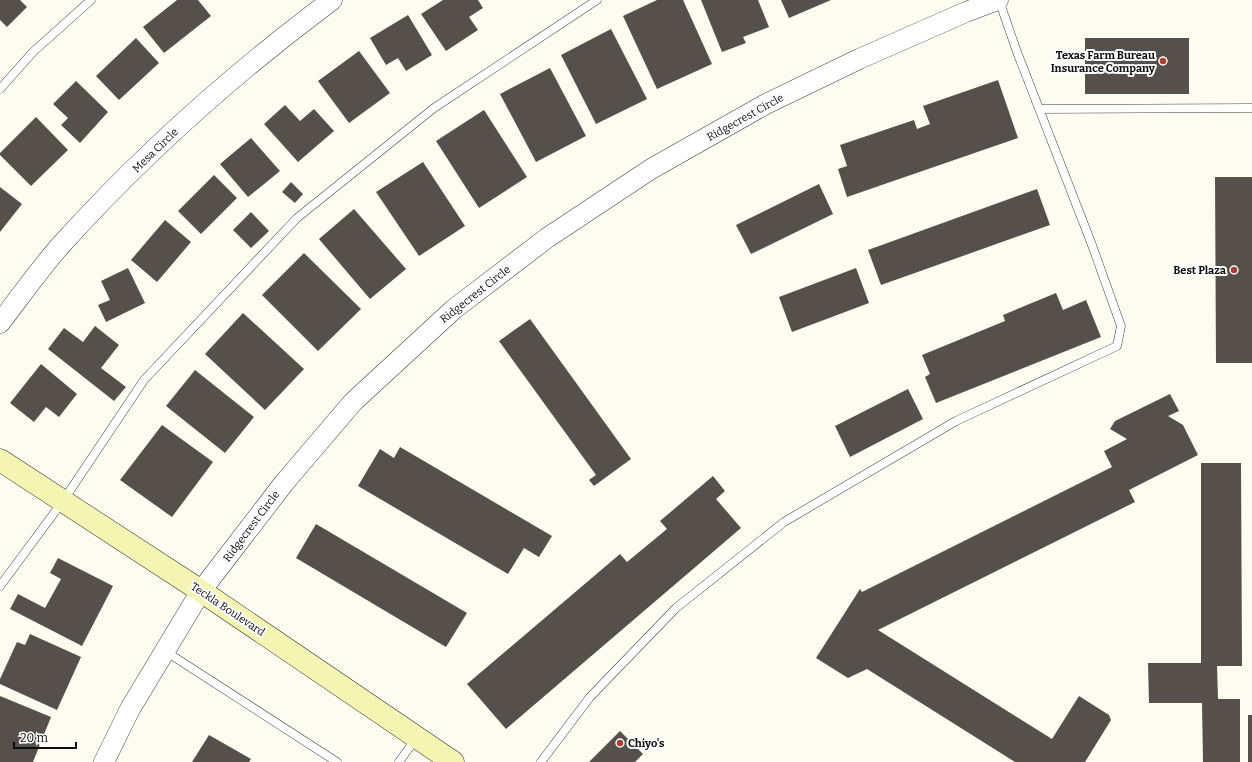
<svg xmlns="http://www.w3.org/2000/svg" width="1252" height="762" font-family="Bitter,serif">
<style>
.building{fill:#55504b}
.lines{fill:none;stroke-linecap:round;stroke-linejoin:round}
.service-casing{stroke:#404040;stroke-width:9}
.tertiary-casing{stroke:#404040;stroke-width:21}
.secondary-casing{stroke:#2f2f2f;stroke-width:23}
.service{stroke:#fff;stroke-width:8}
.tertiary{stroke:#fff;stroke-width:20}
.secondary{stroke:#f5f5b3;stroke-width:22}
.poi-dot{fill:#ad3e36;stroke:#fff;stroke-width:1.5}
.labels{text-anchor:middle;stroke-width:4;stroke-linejoin:round;paint-order:stroke}
.poi-label{font-size:11px;font-weight:bold;fill:#0d0d0d;stroke:#fff;text-anchor:end}
.street-label{font-size:11px;fill:#0d0d0d;stroke:#fff}
</style>
<rect width="100%" height="100%" fill="#fdfcf0"/>
<g class="building">
<path d="M0 0H20L27 7 7 27 0 20Z"/>
<path d="M177 0H198L211 16 164 53 143 27Z"/>
<path d="M443 0H478L483 8 469 17 478 30 446 51 421 14Z"/>
<path d="M657 0H683L712 64 657 89 623 16Z"/>
<path d="M701 0H758L769 27 743 37 746 43 722 52Z"/>
<path d="M781 0H831L789 18Z"/>
<path d="M408 15 432 55 406 71 398 58 386 65 370 38Z"/>
<path d="M611 29 647 99 596 124 561 55Z"/>
<path d="M136 38 159 63 119 100 96 76Z"/>
<rect x="1085" y="38" width="104" height="56"/>
<path d="M359 51 390 93 349 123 318 81Z"/>
<path d="M550 68 586 136 536 162 500 94Z"/>
<path d="M998 80 1018 138 847 197 838 169 847 166 840 145 914 120 917 129 930 124 923 106Z"/>
<path d="M76 81 108 112 80 143 61 125 68 118 53 104Z"/>
<path d="M285 105 300 121 314 109 334 131 298 162 264 124Z"/>
<path d="M484 110 527 177 479 208 436 141Z"/>
<path d="M36 117 68 150 31 186 0 155V153Z"/>
<path d="M251 138 280 171 248 197 220 164Z"/>
<path d="M423 162 465 226 419 256 376 192Z"/>
<path d="M214 175 237 198 201 234 178 211Z"/>
<path d="M1215 177H1252V363H1216Z"/>
<path d="M291 182 303 194 295 203 282 192Z"/>
<path d="M819 184 833 214 751 254 736 225Z"/>
<path d="M0 187 22 204 0 232Z"/>
<path d="M1037 189 1050 225 881 285 868 250Z"/>
<path d="M354 209 406 269 370 299 319 239Z"/>
<path d="M251 212 269 231 251 248 233 230Z"/>
<path d="M165 220 191 242 157 282 131 260Z"/>
<path d="M304 253 361 309 318 351 262 295Z"/>
<path d="M128 268 145 303 106 322 98 305 110 300 101 281Z"/>
<path d="M856 268 869 303 792 332 779 297Z"/>
<path d="M1056 293 1063 310 1086 300 1101 337 936 403 925 377 930 374 922 355 1005 321 1003 315Z"/>
<path d="M243 313 304 369 265 410 205 354Z"/>
<path d="M530 319 631 459 594 486 589 480 596 475 499 341Z"/>
<path d="M95 326 119 345 101 368 126 387 114 401 48 349 64 328 83 342Z"/>
<path d="M41 364 77 394 59 417 46 407 34 422 10 403Z"/>
<path d="M195 370 254 417 225 453 166 406Z"/>
<path d="M908 389 923 419 850 457 835 426Z"/>
<path d="M1170 394 1179 411 1168 416 1183 425 1198 455 1129 490 1135 502 878 630 1052 739 1079 696 1109 715 1111 720 1085 762H1015L867 669 848 678 816 658 860 589 862 592 1112 467 1104 451 1127 439 1110 429 1115 421Z"/>
<path d="M162 425 213 462 172 517 120 480Z"/>
<path d="M400 447 552 536 539 557 524 548 508 574 358 486 380 449 394 458Z"/>
<path d="M1201 463H1241L1242 666H1217L1218 699H1240V762H1203L1202 703H1149L1148 663H1201Z"/>
<path d="M713 476 725 491 716 499 741 528 506 729 467 684 620 554 627 562 667 529 660 521Z"/>
<path d="M316 524 467 613 446 647 296 558Z"/>
<path d="M58 558 113 586 82 646 10 609 18 594 45 608 61 579 50 573Z"/>
<path d="M30 634 81 657 57 710 0 684V679L17 642 25 645Z"/>
<path d="M0 696 51 717 33 762H0Z"/>
<rect x="1248" y="715" width="4" height="47"/>
<path d="M620 731 643 754 635 762H589Z"/>
<path d="M209 735 251 759 249 762H192Z"/>
</g>
<g class="lines">
<defs>
<g id="service">
<path d="M0 89 33 52 91 0"/>
<path d="M1040 109 1252 108"/>
<path d="M0 586 63 501 144 380 297 218 434 108 597 0"/>
<path d="M165 651 337 762"/>
<path d="M399 762 416 738"/>
<path d="M541 762 590 697 676 608 784 522 956 421 1117 346 1121 326 1092 245 1017 52 999 0"/>
</g>
<g id="tertiary">
<path d="M0 323C20 297 39 270 60 246 142 155 234 73 332 0"/>
<path d="M104 762 130 709 201 591 284 483 353 402 454 309 547 238 651 169 766 104 859 59 966 12 998 0"/>
</g>
<path id="secondary" d="M0 460 201 591 453 762"/>
</defs>
<use href="#service" class="service-casing"/>
<use href="#tertiary" class="tertiary-casing"/>
<use href="#secondary" class="secondary-casing"/>
<use href="#service" class="service"/>
<use href="#tertiary" class="tertiary"/>
<use href="#secondary" class="secondary"/>
</g>
<g class="poi-dot">
<circle cx="1163" cy="61" r="4"/>
<circle cx="1234" cy="270" r="4"/>
<circle cx="620" cy="743" r="4"/>
</g>
<g class="labels">
<g class="poi-label">
<text x="1155" y="59">Texas Farm Bureau<tspan x="1155" dy="13">Insurance Company</tspan></text>
<text x="1226" y="274">Best Plaza</text>
<text x="628" y="747" text-anchor="start">Chiyo's</text>
</g>
<g class="street-label">
<text transform="translate(745 117) rotate(-29)" y="4">Ridgecrest Circle</text>
<text transform="translate(155 150) rotate(-44)" y="4">Mesa Circle</text>
<text transform="translate(475 294) rotate(-38)" y="4">Ridgecrest Circle</text>
<text transform="translate(251 526) rotate(-53)" y="4">Ridgecrest Circle</text>
<text transform="translate(228 609) rotate(34)" y="4">Teckla Boulevard</text>
</g>
</g>
<path d="M14 742v6h62v-6" fill="none" stroke="#0d0d0d" stroke-width="2"/>
<text x="20" y="742" font-size="12" fill="#0d0d0d" stroke="#ffffff" stroke-width="3" paint-order="stroke">20 m</text>
</svg>
